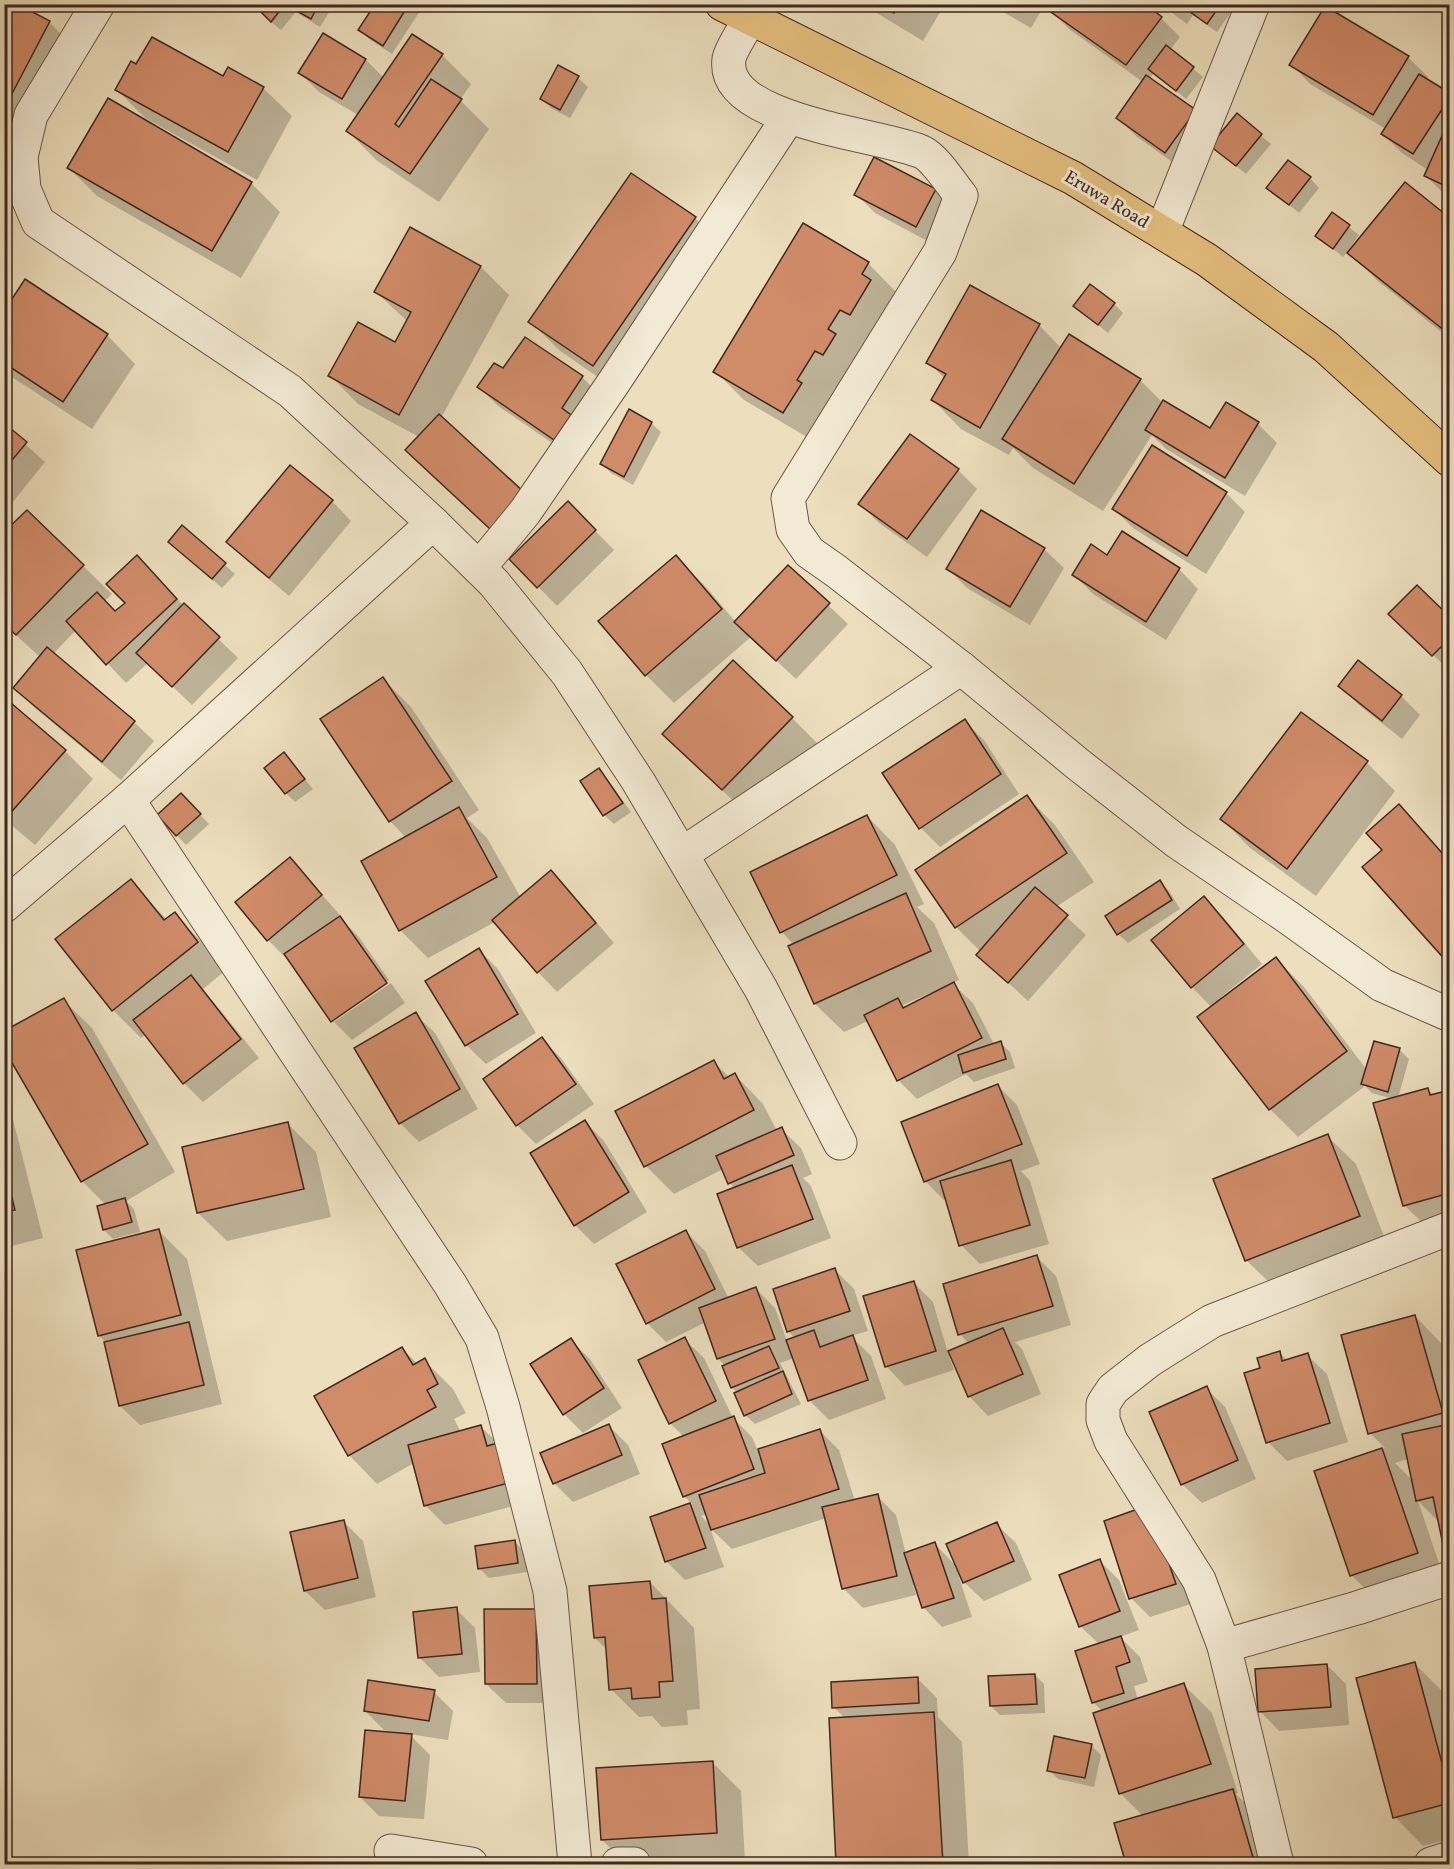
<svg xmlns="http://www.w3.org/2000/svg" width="1454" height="1869" font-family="Vollkorn,serif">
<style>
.shadow{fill:#0003;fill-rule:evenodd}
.building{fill:#d08b69;stroke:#3e2821;stroke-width:1.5}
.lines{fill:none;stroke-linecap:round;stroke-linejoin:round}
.minor-casing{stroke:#6a5648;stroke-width:35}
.major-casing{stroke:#3e2821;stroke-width:35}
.minor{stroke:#f3ead5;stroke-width:33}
.major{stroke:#e6c07f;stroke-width:33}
.labels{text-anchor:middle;stroke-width:6;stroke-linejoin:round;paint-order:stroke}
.street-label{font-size:18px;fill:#3e2821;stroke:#f3ead5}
</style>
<rect width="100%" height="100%" fill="#eddfbe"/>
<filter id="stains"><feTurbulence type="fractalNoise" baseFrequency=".00333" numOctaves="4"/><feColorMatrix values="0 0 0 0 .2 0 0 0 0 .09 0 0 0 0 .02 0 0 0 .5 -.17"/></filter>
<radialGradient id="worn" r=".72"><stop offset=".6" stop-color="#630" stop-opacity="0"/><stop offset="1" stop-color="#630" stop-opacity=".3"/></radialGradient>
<g class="shadow">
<path d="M4 4 49 22 77 50 27 149 4 137Z"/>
<path d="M254 4H287L289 6 290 4H334L320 27 296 12 281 30 263 15Z"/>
<path d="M377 4H414L420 11 392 54 369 39 360 30Z"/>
<path d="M862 4H945L923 41Z"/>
<path d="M989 4H1045L1031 28Z"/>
<path d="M1160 4H1237L1217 32 1193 15 1187 24Z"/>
<path d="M1325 8 1408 57 1428 77 1426 80 1450 95V200L1426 176 1428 170 1402 153 1383 134 1386 129 1310 84 1291 64Z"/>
<path d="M1050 10 1161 18 1180 37 1170 50 1203 77 1186 99 1154 73 1149 79 1195 111 1185 171 1137 137 1118 118 1143 82 1069 29Z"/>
<path d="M323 35 366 60 384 78 413 36 442 55 471 84 460 100 489 129 439 202 376 160 348 131 358 115 319 92 300 73Z"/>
<path d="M137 67 224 78 263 88 292 116 257 180 145 118 117 90Z"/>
<path d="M559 67 578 78 588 87 570 118 551 108 541 98Z"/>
<path d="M108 100 251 183 280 212 241 278 97 196 69 168Z"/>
<path d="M1237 116 1271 144 1246 174 1212 146Z"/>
<path d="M1310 178 1319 188 1299 213 1268 187Z"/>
<path d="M935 190 954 209 935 245 875 213 856 194Z"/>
<path d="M1332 214 1359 235 1349 249 1351 251 1450 220V339L1378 281 1348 251 1343 257 1317 236Z"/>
<path d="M695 218 723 247 622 394 559 350 530 321Z"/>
<path d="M868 263 896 292 812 440 744 400 715 371Z"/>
<path d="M481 267 509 295 441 418 419 437 358 404 330 375 396 344 408 322 376 292Z"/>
<path d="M1114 304 1123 313 1108 333 1075 306Z"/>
<path d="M4 305 107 335 135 364 92 429 4 372Z"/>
<path d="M1039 325 1062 349 1140 380 1163 403 1211 430 1226 404 1258 424 1277 443 1245 496 1166 449 1152 435 1103 511 1033 468 1013 448 1009 455 961 429 933 400 945 379 928 362Z"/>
<path d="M503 371 582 377 601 396 574 458 498 406 479 387Z"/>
<path d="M651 423 661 432 633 485 611 473 602 464Z"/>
<path d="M4 425 45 462 4 513Z"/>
<path d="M911 436 958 470 977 489 927 557 879 523 860 504Z"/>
<path d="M1153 447 1226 493 1245 512 1206 574 1133 528 1114 509Z"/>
<path d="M290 467 332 501 351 521 289 596 247 561 228 542Z"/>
<path d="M568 503 614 550 557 606 511 559Z"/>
<path d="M27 512 112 594 104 602 116 613 156 576 184 606 238 658 192 705 148 663 126 683 76 630 53 654 134 722 154 741 121 780 34 707 15 688 40 657 4 624Z"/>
<path d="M182 527 235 574 222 588 179 551Z"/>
<path d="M1122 533 1179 569 1198 589 1166 640 1093 594 1073 574 1107 557Z"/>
<path d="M1044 549 1064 568 1030 625 967 588 948 569Z"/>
<path d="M675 557 704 585 736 622 788 567 848 624 796 679 751 637 674 703 646 675Z"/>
<path d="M1450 619V671L1410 633Z"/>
<path d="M383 679 411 707 479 810 467 818 487 838 521 898 551 872 570 891 614 943 557 992 538 972 495 922 428 958 400 930 406 838 390 821 322 719Z"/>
<path d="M1340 686 1401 696 1420 715 1402 739 1359 705Z"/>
<path d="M4 699 65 751 93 779 35 845 4 819Z"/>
<path d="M1301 714 1367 763 1395 791 1316 896 1250 848 1222 819Z"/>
<path d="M792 718 820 746 751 818 693 762Z"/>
<path d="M964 721 984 740 1019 794 940 847 921 828 884 774Z"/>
<path d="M284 754 313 789 295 802 286 793Z"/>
<path d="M599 770 608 780 631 812 614 824 604 815Z"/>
<path d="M1027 797 1055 825 1094 882 1056 907 1086 935 1028 1001 978 955 981 952 956 927 917 870Z"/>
<path d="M190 804 209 824 186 845 159 816Z"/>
<path d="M1399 807 1450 860V963L1365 867 1384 850Z"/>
<path d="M867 816 895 845 924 904 917 907 934 923 959 980 952 983 973 1003 994 1044 1000 1042 1010 1052 1015 1068 974 1082 966 1074 917 1099 898 1080 868 1021 844 1032 815 1004 790 947 794 945 782 932 752 873ZM930 993 931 996 906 1008 903 1005Z"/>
<path d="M290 859 340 915 338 916 359 937 389 980 334 1018V1022L391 983 405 1003 352 1040 333 1021 288 958 287 959 268 940Z"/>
<path d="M131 881 167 920 174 914 203 943 225 971 203 989 259 1058 203 1102 184 1083 146 1034 141 1038 113 1010Z"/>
<path d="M1160 882 1169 891 1180 909 1128 943 1118 934Z"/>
<path d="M1204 898 1223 917 1262 964 1221 997 1223 1000 1276 959 1304 987 1367 1070 1375 1043 1400 1050 1409 1059 1398 1098 1428 1089 1434 1096 1450 1091V1229L1433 1233 1404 1205 1393 1099 1372 1093 1365 1086 1298 1137 1270 1109 1212 1008 1192 987Z"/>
<path d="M479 950 498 969 536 1033 486 1064 466 1045 427 981Z"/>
<path d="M63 1000 92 1028 175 1172 126 1201 134 1209 140 1232 113 1239 104 1230 106 1205 82 1181Z"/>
<path d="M415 1014 435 1033 478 1109 419 1142 400 1123Z"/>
<path d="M542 1039 561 1058 594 1104 536 1144 517 1125Z"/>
<path d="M714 1062 730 1078 735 1075 763 1104 777 1131 781 1129 801 1148 812 1174 803 1178 811 1186 831 1238 758 1266 738 1247 735 1189 730 1183 723 1169 674 1194 646 1166Z"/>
<path d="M4 1084 43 1238 4 1248Z"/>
<path d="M998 1086 1017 1105 1040 1164 1021 1171 1030 1181 1049 1244 980 1264 961 1245 947 1199 944 1200 925 1181Z"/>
<path d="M585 1122 604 1141 647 1212 594 1244 575 1225Z"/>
<path d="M288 1124 316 1152 331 1217 227 1241 198 1213Z"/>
<path d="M1327 1136 1356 1164 1387 1244 1275 1288 1246 1260Z"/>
<path d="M158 1230 187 1259 222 1404 140 1425 120 1406 105 1342 99 1335Z"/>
<path d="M685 1231 705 1251 729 1299 756 1289 775 1308 787 1341 795 1338 788 1331 835 1270 854 1289 868 1331 851 1336 871 1356 886 1399 829 1420 810 1401 794 1358 780 1363 801 1404 755 1424 745 1415 738 1393 732 1388 724 1367 726 1366 718 1359 706 1322 666 1342 647 1323Z"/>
<path d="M1037 1257 1056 1276 1071 1325 1015 1342 1022 1349 1041 1394 988 1416 969 1396 951 1355 949 1356 954 1370 905 1386 886 1366 914 1283 933 1302 948 1353 969 1344 960 1334Z"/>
<path d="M1415 1316 1443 1345 1450 1367V1560L1440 1523 1418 1501 1445 1581 1380 1603 1351 1575 1316 1472 1385 1448 1370 1433ZM1408 1459 1413 1481 1395 1463Z"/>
<path d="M684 1339 704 1358 733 1418 752 1437 758 1451 820 1431 839 1450 855 1501 877 1496 896 1515 906 1554 935 1544 955 1565 972 1617 942 1627 923 1607 915 1584 913 1585 916 1595 863 1608 843 1588 826 1518 732 1549 710 1528 724 1567 685 1580 666 1561 652 1518 692 1504 684 1496V1437L670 1423ZM707 1514 711 1526 701 1516Z"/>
<path d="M570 1340 590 1359 622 1408 583 1433 564 1414Z"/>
<path d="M402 1349 418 1364 424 1360 453 1389 466 1413 454 1419 461 1432 481 1427 499 1444 530 1501 445 1525 425 1505 414 1463 377 1484 349 1455Z"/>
<path d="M1279 1352 1288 1361 1307 1355 1327 1374 1348 1442 1287 1461 1268 1442 1262 1369Z"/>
<path d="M1206 1388 1225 1407 1256 1479 1202 1503 1182 1484Z"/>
<path d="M609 1426 628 1445 640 1474 573 1502 554 1483Z"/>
<path d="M1149 1507 1194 1603 1150 1617 1131 1598Z"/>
<path d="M344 1522 363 1541 376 1597 325 1610 305 1591Z"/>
<path d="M996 1524 1016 1543 1032 1580 984 1601 964 1582Z"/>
<path d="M514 1541 524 1551 527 1572 489 1578 480 1569Z"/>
<path d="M1100 1561 1119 1580 1139 1630 1120 1637 1140 1657 1148 1682 1134 1686 1138 1700 1184 1685 1212 1713 1238 1793 1236 1794 1261 1819 1274 1864H1127L1116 1824 1143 1816 1121 1794 1095 1714 1103 1712 1093 1702 1099 1644 1080 1626Z"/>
<path d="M650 1582 694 1628 700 1709 687 1710 688 1725 662 1727 652 1716 639 1717 611 1689 607 1650 595 1638Z"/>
<path d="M456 1609 475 1628 480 1672 439 1677 419 1657Z"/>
<path d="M536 1610 556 1703H506L486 1684Z"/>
<path d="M1415 1664 1443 1692 1450 1717V1839L1423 1846 1395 1817Z"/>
<path d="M1327 1665 1346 1684 1349 1725 1279 1731 1260 1711Z"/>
<path d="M1035 1675 1044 1684 1045 1713 1000 1715 991 1706Z"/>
<path d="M918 1679 937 1698 938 1717 962 1742 969 1864H838L831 1719 845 1718 833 1707Z"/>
<path d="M434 1692 453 1711 448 1740 409 1734 430 1755 424 1819 379 1816 360 1797 395 1732 384 1730 365 1711Z"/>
<path d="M1091 1745 1101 1755 1094 1787 1058 1779 1049 1770Z"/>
<path d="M712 1762 741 1791 745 1861 686 1864H627L602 1840Z"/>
</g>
<g class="building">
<path d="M4 4H17L50 21 4 109Z"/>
<path d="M253 4H285L271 22Z"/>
<path d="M288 4H319L311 19 288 6Z"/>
<path d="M375 4H409L383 46 358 30Z"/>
<path d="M879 4H899L894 13Z"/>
<path d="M1001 4H1015L1011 10Z"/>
<path d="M1052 4H1145L1162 17 1126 65 1048 10Z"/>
<path d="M1179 4H1221L1207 24Z"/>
<path d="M1325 6 1409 56 1373 115 1289 65Z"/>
<path d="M323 33 366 59 342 99 298 73Z"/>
<path d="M412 34 443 54 395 124 399 127 431 79 462 99 410 174 346 131Z"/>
<path d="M152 37 223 76 228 67 264 87 228 152 115 90 131 61 136 64Z"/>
<path d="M1166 45 1194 67 1176 91 1148 69Z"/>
<path d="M558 65 579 76 560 110 540 99Z"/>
<path d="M1419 74 1450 93V97L1413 154 1381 134Z"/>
<path d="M1146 75 1196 110 1165 153 1116 118Z"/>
<path d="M108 98 252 182 212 251 67 168Z"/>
<path d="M1237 113 1262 134 1236 166 1210 146Z"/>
<path d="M1450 118V188L1424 176Z"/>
<path d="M874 157 936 189 916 227 854 195Z"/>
<path d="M1288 160 1311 177 1289 205 1266 188Z"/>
<path d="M631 173 696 217 593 366 528 322Z"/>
<path d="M1405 182 1450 218V335L1347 253Z"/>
<path d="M1332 212 1350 225 1333 249 1315 236Z"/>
<path d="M803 223 869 262 862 274 871 280 850 315 840 310 828 329 836 334 823 355 815 351 797 380 802 383 783 413 713 372Z"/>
<path d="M410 227 481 266 399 415 328 376 358 322 395 342 411 312 374 292Z"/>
<path d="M25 279 108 334 63 402 4 363V303L8 305Z"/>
<path d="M1090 284 1115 303 1098 325 1073 306Z"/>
<path d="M970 285 1040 324 980 428 931 400 946 374 926 363Z"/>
<path d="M1069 334 1141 379 1074 484 1002 439Z"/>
<path d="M525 337 583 376 562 408 571 415 554 440 477 387 494 363 503 368Z"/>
<path d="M1163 400 1210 428 1226 402 1259 422 1225 478 1145 430Z"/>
<path d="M629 409 652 422 624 477 600 464Z"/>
<path d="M439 414 525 493 490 529 405 450Z"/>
<path d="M4 423 27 442 4 470Z"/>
<path d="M910 434 959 469 907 539 858 504Z"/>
<path d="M1152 445 1227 492 1187 556 1112 509Z"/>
<path d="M290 465 333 500 269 578 226 542Z"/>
<path d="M568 501 596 530 537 588 509 559Z"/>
<path d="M27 510 84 565 16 635 4 624V532Z"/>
<path d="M981 510 1045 548 1010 607 946 569Z"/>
<path d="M182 525 226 563 212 579 168 542Z"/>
<path d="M1122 531 1180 568 1146 622 1072 575 1091 544 1107 555Z"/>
<path d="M137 555 177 599 106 665 66 621 97 592 115 611 125 603 106 584Z"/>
<path d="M676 555 722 609 645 676 598 621Z"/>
<path d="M788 565 830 603 776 661 734 622Z"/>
<path d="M1417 585 1450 617V638L1432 656 1388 614Z"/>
<path d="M184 603 220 637 172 687 136 653Z"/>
<path d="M47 647 135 721 102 762 13 688Z"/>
<path d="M733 660 793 717 722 790 662 734Z"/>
<path d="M1358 660 1402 695 1382 721 1338 686Z"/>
<path d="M383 677 452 781 389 822 320 719Z"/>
<path d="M4 697 66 750 6 818 4 817Z"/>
<path d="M1301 712 1368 761 1287 869 1220 819Z"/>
<path d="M965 719 1001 774 919 829 882 773Z"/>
<path d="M284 752 305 779 285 794 264 768Z"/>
<path d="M599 768 623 803 603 816 580 781Z"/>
<path d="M181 793 201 814 176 836 157 815Z"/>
<path d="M1027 795 1067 853 955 928 915 870Z"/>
<path d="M1399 804 1450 862 1448 963 1362 867 1382 850 1366 833Z"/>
<path d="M459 807 497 877 399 931 361 861Z"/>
<path d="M867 815 897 875 780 933 750 872Z"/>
<path d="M290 857 322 895 267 941 235 902Z"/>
<path d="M551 870 596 923 537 973 492 920Z"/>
<path d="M131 879 164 920 175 912 198 942 112 1011 55 939Z"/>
<path d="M1160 880 1172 900 1117 935 1105 916Z"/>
<path d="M1035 887 1068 915 1008 983 976 955Z"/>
<path d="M906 893 931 951 814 1004 788 946Z"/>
<path d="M1204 896 1244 944 1191 988 1151 940Z"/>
<path d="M340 916 387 983 331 1022 284 954Z"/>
<path d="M479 948 518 1014 465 1046 425 981Z"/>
<path d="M1276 957 1347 1051 1269 1110 1197 1017Z"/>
<path d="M191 975 241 1039 183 1084 133 1020Z"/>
<path d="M954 982 982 1038 897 1081 864 1015 898 998 903 1008Z"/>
<path d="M64 998 148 1144 81 1182 4 1049V1031Z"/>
<path d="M416 1012 460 1089 399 1124 354 1048Z"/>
<path d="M542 1037 576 1084 516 1126 483 1079Z"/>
<path d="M1001 1041 1006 1059 963 1073 958 1055Z"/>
<path d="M1374 1041 1400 1048 1388 1092 1361 1084Z"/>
<path d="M714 1060 724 1079 735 1073 754 1110 644 1167 615 1111Z"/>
<path d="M998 1084 1022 1144 924 1182 901 1122Z"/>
<path d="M1428 1088 1430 1095 1450 1090V1193L1403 1206 1373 1103Z"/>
<path d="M585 1120 629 1192 574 1226 530 1153Z"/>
<path d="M288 1122 304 1189 197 1213 182 1147Z"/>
<path d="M782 1127 794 1155 728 1184 716 1156Z"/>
<path d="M1328 1134 1360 1216 1245 1261 1213 1179Z"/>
<path d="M1011 1160 1030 1225 959 1246 940 1181Z"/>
<path d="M792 1165 813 1219 737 1248 717 1194Z"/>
<path d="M4 1166 15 1210 4 1212Z"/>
<path d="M125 1198 132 1222 103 1230 97 1206Z"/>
<path d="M159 1229 181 1315 98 1336 76 1250Z"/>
<path d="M686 1230 715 1289 646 1324 616 1264Z"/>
<path d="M1037 1255 1053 1306 958 1335 943 1284Z"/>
<path d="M835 1268 850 1311 787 1332 773 1289Z"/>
<path d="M914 1281 936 1351 885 1367 863 1296Z"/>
<path d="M756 1287 775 1339 717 1359 699 1308Z"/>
<path d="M1415 1315 1443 1413 1368 1434 1341 1335Z"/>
<path d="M189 1322 204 1385 119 1406 104 1342Z"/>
<path d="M1003 1328 1023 1374 968 1397 948 1351Z"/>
<path d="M814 1330 820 1347 853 1335 868 1380 808 1401 786 1340Z"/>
<path d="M685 1337 716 1401 669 1424 638 1360Z"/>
<path d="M571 1338 604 1388 563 1415 530 1364Z"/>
<path d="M769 1346 779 1368 731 1388 722 1366Z"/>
<path d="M402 1347 413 1365 425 1358 438 1384 427 1390 436 1407 348 1456 314 1396Z"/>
<path d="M1280 1351 1282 1361 1308 1353 1330 1423 1266 1443 1244 1373 1260 1368 1257 1358Z"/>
<path d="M783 1371 792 1394 744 1416 734 1393Z"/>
<path d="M1207 1386 1238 1460 1181 1485 1149 1412Z"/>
<path d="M734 1416 754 1469 683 1497 662 1444Z"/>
<path d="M609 1424 622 1455 553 1484 540 1453Z"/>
<path d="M1450 1424V1558L1446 1559 1433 1497 1416 1501 1402 1434Z"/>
<path d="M481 1425 487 1446 501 1442 512 1482 424 1506 408 1445Z"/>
<path d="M820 1429 839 1489 711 1530 699 1495 765 1473 758 1449Z"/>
<path d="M1382 1448 1418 1553 1350 1576 1314 1471Z"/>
<path d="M878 1494 897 1576 842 1589 822 1507Z"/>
<path d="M690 1503 706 1548 665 1562 650 1517Z"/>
<path d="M1149 1505 1176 1584 1129 1599 1104 1521Z"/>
<path d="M344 1520 358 1578 304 1591 290 1532Z"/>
<path d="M997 1522 1014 1561 963 1583 946 1544Z"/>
<path d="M515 1540 518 1563 478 1569 475 1546Z"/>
<path d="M935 1542 954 1598 922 1608 904 1553Z"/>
<path d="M1100 1559 1120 1611 1079 1627 1059 1575Z"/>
<path d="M650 1581 652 1599 666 1598 673 1681 659 1682 660 1697 632 1699 631 1688 609 1690 605 1637 594 1638 589 1586Z"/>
<path d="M457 1607 462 1654 418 1658 413 1612Z"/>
<path d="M484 1609H536L537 1684H485Z"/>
<path d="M1450 1616V1639L1444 1618Z"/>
<path d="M1121 1636 1130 1662 1116 1667 1124 1693 1092 1703 1075 1651Z"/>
<path d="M1415 1662 1450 1793V1803L1393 1818 1356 1678Z"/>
<path d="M1327 1664 1331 1707 1258 1712 1255 1669Z"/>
<path d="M1035 1674 1037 1704 990 1706 988 1676Z"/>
<path d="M918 1677 919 1703 832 1708 831 1682Z"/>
<path d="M368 1680 435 1690 429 1721 364 1711Z"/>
<path d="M1184 1683 1211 1764 1119 1794 1093 1713Z"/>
<path d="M934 1712 943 1864H836L829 1718Z"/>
<path d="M365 1730 412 1734 405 1801 359 1797Z"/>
<path d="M1054 1736 1092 1744 1085 1778 1047 1771Z"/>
<path d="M713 1761 717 1833 601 1840 596 1768Z"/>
<path d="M1233 1789 1255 1864H1126L1114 1823Z"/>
</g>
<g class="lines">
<defs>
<g id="minor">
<path d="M98 4 31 115 21 157 24 189 38 222 290 391 433 523 494 583 567 673 638 781 761 989 840 1143"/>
<path d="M750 18C745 29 731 48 729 59 720 122 881 134 922 152 935 158 952 185 961 196L940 252 788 498 793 529 809 552 836 571 961 668 1079 765 1176 841 1289 918 1382 985 1450 1015"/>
<path d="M1162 232 1253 4"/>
<path d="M479 568 525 512 614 382 788 118"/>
<path d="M128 800 450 1284 482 1338 503 1407 550 1591 575 1864"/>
<path d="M682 854 961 668"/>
<path d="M4 906 128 800 433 523"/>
<path d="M1224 1646 1357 1608 1450 1578"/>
<path d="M391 1851 471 1864"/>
<path d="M618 1864H634"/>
<path d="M1277 1864 1224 1646 1199 1580 1111 1441 1103 1420V1404L1113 1389 1150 1360 1212 1321 1450 1228"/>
<path d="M1431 1864 1450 1858"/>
</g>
<path id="major" d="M722 4 1073 178 1207 260 1326 347 1450 460"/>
</defs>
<use href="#minor" class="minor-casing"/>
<use href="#major" class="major-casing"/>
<use href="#minor" class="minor"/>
<use href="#major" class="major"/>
</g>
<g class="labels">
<g class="street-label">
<text transform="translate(1107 199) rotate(31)" y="6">Eruwa Road</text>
</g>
</g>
<rect width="1454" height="1869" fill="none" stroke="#eddfbe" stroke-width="24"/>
<rect x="6" y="6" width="1442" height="1857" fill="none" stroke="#3e2821" stroke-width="3"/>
<rect x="12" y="12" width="1430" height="1845" fill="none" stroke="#3e2821" stroke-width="1.5"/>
<rect width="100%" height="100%" filter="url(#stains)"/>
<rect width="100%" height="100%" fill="url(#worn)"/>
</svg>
